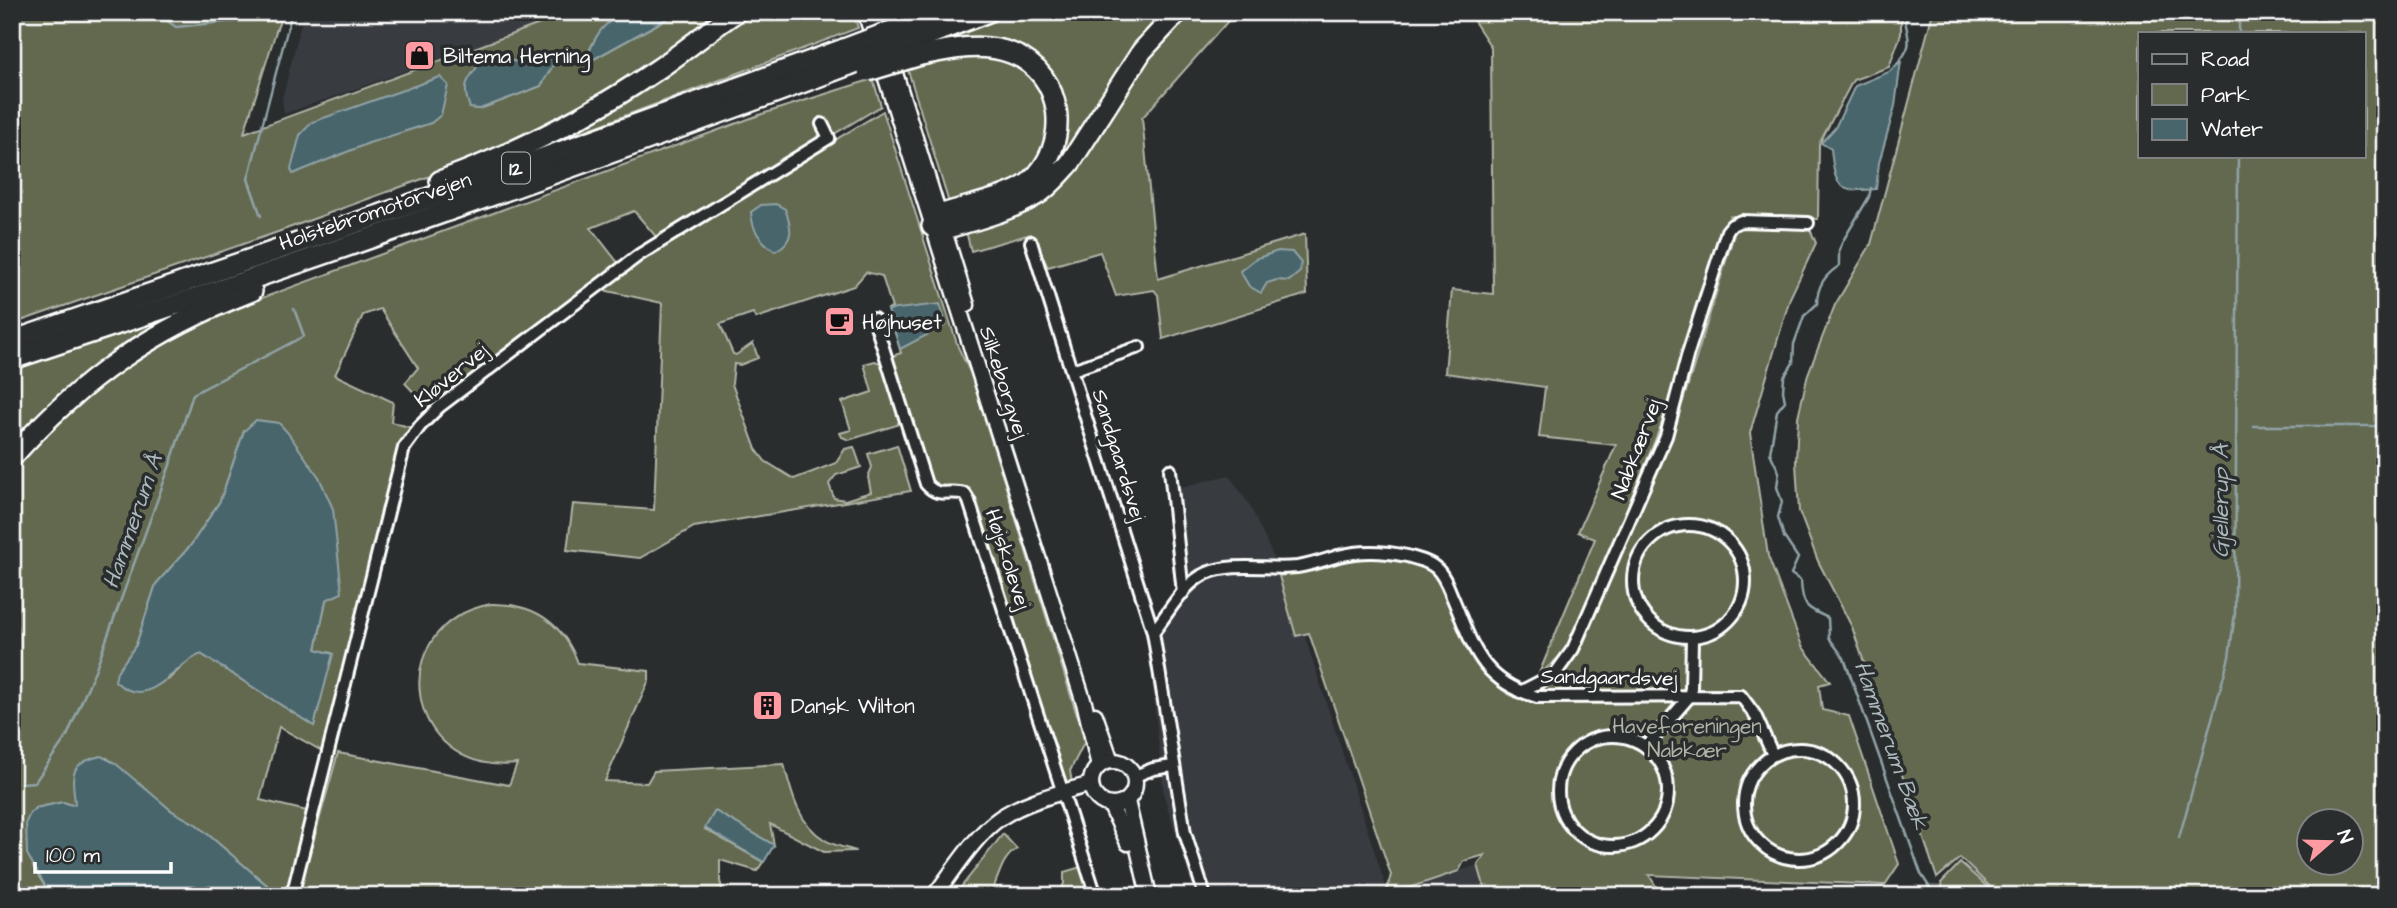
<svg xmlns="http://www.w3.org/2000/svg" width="2397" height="908" font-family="'Architects Daughter',sans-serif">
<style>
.built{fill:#373b41}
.green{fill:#62694f;stroke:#b0b4a7;stroke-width:2;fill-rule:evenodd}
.water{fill:#48656c;stroke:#91a3a7;stroke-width:2}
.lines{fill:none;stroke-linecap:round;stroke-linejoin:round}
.stream{stroke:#91a3a7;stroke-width:2.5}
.street-casing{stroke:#fff;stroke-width:16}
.secondary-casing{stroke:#fff;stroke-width:19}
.highway-casing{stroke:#fff;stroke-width:24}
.street{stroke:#2a2d2e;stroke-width:10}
.secondary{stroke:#2a2d2e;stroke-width:14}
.highway{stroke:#2a2d2e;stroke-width:19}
.highway-bridge-casing{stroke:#fff;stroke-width:24;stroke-linecap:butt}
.highway-bridge{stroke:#2a2d2e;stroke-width:19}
.labels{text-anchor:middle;stroke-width:7;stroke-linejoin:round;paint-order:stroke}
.shield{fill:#2a2d2e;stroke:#bfc0c0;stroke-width:2}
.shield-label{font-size:19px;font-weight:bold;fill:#fff}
.poi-label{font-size:21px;fill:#fff;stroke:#2a2d2e;text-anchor:start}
.street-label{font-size:21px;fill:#fff;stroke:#2a2d2e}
.park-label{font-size:21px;fill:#b0b4a7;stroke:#2a2d2e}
.water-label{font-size:23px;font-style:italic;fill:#adbabd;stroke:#2a2d2e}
</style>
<rect width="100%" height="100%" fill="#2a2d2e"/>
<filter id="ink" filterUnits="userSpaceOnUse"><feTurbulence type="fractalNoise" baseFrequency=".0143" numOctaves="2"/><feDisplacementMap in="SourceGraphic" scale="14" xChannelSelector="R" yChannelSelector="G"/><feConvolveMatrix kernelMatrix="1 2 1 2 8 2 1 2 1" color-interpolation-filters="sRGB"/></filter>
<g filter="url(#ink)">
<g class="built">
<path d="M304 12H574L284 114 282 99Z"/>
<path d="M1229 475 1250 506 1293 600 1388 893 1478 865 1487 896H1195L1164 796 1152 682 1158 614 1187 580 1177 488Z"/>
</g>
<g class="green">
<path d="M12 12H284L277 28 244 133 572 12H628C607 19 594 37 587 57L592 60 679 12H724L652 65 545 128 466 163 275 233 12 324ZM551 54 541 86 480 109 470 108 507 60 524 63Z"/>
<path d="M752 12H853L858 28 563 139 666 77Z"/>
<path d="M1016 12H1170L1064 161 1042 182 1062 139 1034 60 927 46Z"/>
<path d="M1191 12H1236L1142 118 1158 279 1305 234 1307 294 1163 339 1158 295 1154 290 1116 296 1100 252 1048 267 1031 234 971 251 965 227 1053 193 1077 170 1146 62Z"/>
<path d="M1468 12H1905L1901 21V34L1889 67 1853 80 1819 144 1818 219 1730 216 1701 288 1663 420 1618 533 1570 647 1538 676 1595 539 1578 532 1616 445 1539 437 1545 387 1445 373 1452 290 1493 294 1491 47Z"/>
<path d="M1933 12H2385V896H2000L1960 858 1937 878 1852 627 1818 561 1799 511 1796 463 1798 417 1808 374 1835 305 1871 244ZM2140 33H2364V156H2140ZM2310 820H2352V862H2310Z"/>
<path d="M962 55C978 55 995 55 1010 61 1045 78 1062 122 1040 155 1035 163 1028 177 1021 181 1005 190 968 197 949 203L907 67Z"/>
<path d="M873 79 881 106 658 239 634 211 591 228 619 264 432 412 405 383 418 368 380 309 363 315 335 375 393 402 391 422 412 428 394 468 322 751 279 727 260 800 307 811 286 895 275 892 197 825 172 811 107 758 76 804 72 805 63 802 36 808 33 867 51 896H12V468C60 405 128 360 197 322L762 114ZM244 431 326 600 316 650 332 653 314 726 201 654 191 658 168 680 117 672 136 645 156 584 191 545 220 501Z"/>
<path d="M883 111 958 347 970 372 1085 741 1070 771 1072 783 1065 780 976 498C962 477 954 491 935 487L931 480 892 356 901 353 888 309 892 308 882 276 866 272 854 286 756 318 753 313 720 324 733 354 736 355 753 343 758 358 740 365 734 364 732 384 756 449 765 461 794 479 836 463 845 449 854 447 861 467 836 475 829 484 834 498 845 500 871 492 868 477 872 467 868 454 897 445 911 491 694 527 640 558 567 550 573 504 654 510 662 303 603 290 668 241Z"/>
<path d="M1737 225 1809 227 1816 243 1790 298 1750 433 1768 556 1802 646 1830 682 1819 685 1822 710 1849 716 1899 864 1885 885 1649 875 1662 896H1487L1478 865 1485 855 1464 861 1459 871 1385 896 1391 875 1309 633 1296 636 1279 576C1303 573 1325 563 1349 559 1378 554 1423 558 1442 582 1459 620 1475 682 1517 698 1524 700 1532 701 1539 702L1545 686 1559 680 1581 649 1673 434Z"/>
<path d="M183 312 12 446V370Z"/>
<path d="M875 361 883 364 900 420 897 425 849 440 842 437 840 433 851 430 842 402 872 392 864 364Z"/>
<path d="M491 604C534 603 563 624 578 663L649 671V680L605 781 647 783 654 771 784 764C791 792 798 824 825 840 834 846 847 848 856 851L824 852 770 824 774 845 715 811 705 829 763 862 757 871 720 860V881L724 896H298L338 753 509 785 517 764C404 776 381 625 491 604Z"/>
<path d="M1003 834 1017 849C999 860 1000 879 989 896H954Z"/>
<path d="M1960 863 1998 896H1946L1941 883Z"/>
<path d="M1081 867 1090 896H1059L1064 883V872Z"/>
</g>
<g class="water">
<path d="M628 12H679L592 60 587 58C595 35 604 20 628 12Z"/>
<path d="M551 54 555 62 541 86 480 109 470 108C461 85 467 80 481 62L507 60 524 63Z"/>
<path d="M1901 61 1895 106 1879 163 1876 189C1836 193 1835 185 1831 149L1821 143 1835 128 1855 86 1889 72Z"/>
<path d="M440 77 448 85 441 115 431 123 369 143 293 174 291 169 300 135 312 122Z"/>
<path d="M776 204 785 209C792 228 795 241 775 251 760 241 752 230 751 212L761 205Z"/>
<path d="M1278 251 1292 252 1301 263 1300 272 1289 281 1277 280 1267 283 1261 293 1249 286 1240 271 1255 259Z"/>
<path d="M940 304 946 325 900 349 888 310Z"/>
<path d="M256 420 279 423 288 433 319 477 333 509 342 593 326 600 316 649 333 654 314 726 201 654C175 663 149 714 115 681L117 672 136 645 156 584 191 545 220 501 244 431Z"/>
<path d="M101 756 115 763 172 811 197 825 275 892 276 896H51L27 854 26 822 30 813 36 808 63 802 72 805 75 804C73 777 66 764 101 756Z"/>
<path d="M715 811 774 845 764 862 705 828Z"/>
</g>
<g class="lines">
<g class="stream">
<path d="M155 12 176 27 290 15"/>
<path d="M2239 33V12"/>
<path d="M1895 67C1911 48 1911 44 1905 21L1912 12"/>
<path d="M1871 188 1869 197 1844 239 1839 250V266C1825 275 1817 286 1817 304L1804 316 1794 344 1793 363 1784 377 1783 391 1785 401 1777 411 1770 453 1779 472 1777 487 1782 502 1778 517 1784 537 1798 558 1791 574 1801 581C1802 606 1806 608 1828 618L1829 638 1844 658 1921 874 1930 888 1924 896"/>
<path d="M261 216 248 179 292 12"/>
<path d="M2382 314H2385"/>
<path d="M2254 426H2385"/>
<path d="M21 783 35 782 67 736 96 668 170 465 193 394 304 336 294 309"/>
<path d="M2179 838 2229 657 2235 613 2238 156"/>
</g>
<defs>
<g id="street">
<path d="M1031 242 1153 632 1185 833 1205 896"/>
<path d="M874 319 926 484C939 499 948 489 965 494L969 501 1096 896"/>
<path d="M1072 370 1139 347"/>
<path d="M1170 470 1183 593"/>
<circle cx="1689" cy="581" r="56"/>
<path d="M1153 632C1169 613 1183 583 1207 573 1234 562 1268 570 1297 567 1311 565 1325 560 1338 556 1361 550 1384 551 1407 556 1416 559 1429 561 1436 568 1445 576 1449 590 1454 601 1474 649 1482 681 1537 697L1741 696 1755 715 1773 755"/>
<path d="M1520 692 1555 674 1573 649 1666 436 1688 353 1727 231 1732 225 1741 221 1808 223"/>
<circle cx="1613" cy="791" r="55"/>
<path d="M1646 747 1689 697 1691 688 1692 638"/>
<circle cx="1799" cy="804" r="55"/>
<path d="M1135 776 1153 769 1173 766"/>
<path d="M292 896 404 448 420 426 439 407 639 255 829 138 822 124"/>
</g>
<g id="secondary">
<path d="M865 12 1085 706 1099 766"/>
<path d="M876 12 967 305"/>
<path d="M1095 715 1111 761"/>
<circle cx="1113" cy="783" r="22"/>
<path d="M1127 801 1149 896"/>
<path d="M1111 806 1128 843"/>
<path d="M934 896C953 872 975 835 1000 818 1027 800 1061 793 1091 784"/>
</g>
<g id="highway">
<path d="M913 23 942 12"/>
<path d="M918 39 988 12"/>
<path d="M921 55C951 49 982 42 1011 53 1066 74 1071 146 1030 182 1014 197 962 207 940 215L932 226 944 229C975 220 1011 211 1038 194 1050 186 1060 174 1070 163L1142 51 1178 12"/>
<path d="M440 181C516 153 591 115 658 69 685 51 709 30 736 12"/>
<path d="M12 341 496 175 844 49"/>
<path d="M12 359C293 267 573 169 849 65"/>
<path d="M12 457C82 378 154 329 252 291"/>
</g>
</defs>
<use href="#street" class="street-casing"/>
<use href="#secondary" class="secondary-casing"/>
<use href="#highway" class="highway-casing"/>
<use href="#street" class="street"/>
<use href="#secondary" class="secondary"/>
<use href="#highway" class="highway"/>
<defs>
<g id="highway-bridge">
<path d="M844 49 913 23"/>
<path d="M849 65 918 39"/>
<path d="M868 71 921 55"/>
</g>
</defs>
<use href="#highway-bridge" class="highway-bridge-casing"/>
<use href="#highway-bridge" class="highway-bridge"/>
</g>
</g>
<defs>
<symbol id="shop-square" viewBox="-11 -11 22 22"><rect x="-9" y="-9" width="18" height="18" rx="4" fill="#ff9aa2" stroke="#2a2d2e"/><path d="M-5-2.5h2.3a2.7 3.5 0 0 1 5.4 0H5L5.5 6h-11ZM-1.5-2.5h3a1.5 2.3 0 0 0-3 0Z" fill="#111"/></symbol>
<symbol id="cafe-square" viewBox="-11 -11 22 22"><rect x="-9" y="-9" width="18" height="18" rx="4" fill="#ff9aa2" stroke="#2a2d2e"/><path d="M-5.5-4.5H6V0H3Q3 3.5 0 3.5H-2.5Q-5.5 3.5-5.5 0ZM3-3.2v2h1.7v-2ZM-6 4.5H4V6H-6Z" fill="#111"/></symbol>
<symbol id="building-square" viewBox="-11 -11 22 22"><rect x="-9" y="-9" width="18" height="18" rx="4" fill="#ff9aa2" stroke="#2a2d2e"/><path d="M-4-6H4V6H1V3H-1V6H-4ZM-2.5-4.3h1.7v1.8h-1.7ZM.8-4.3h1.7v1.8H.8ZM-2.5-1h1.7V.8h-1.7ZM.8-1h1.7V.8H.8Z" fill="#111"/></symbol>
</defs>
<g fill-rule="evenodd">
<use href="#shop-square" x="402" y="38" width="35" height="35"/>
<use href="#cafe-square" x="822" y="304" width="35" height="35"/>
<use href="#building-square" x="750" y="688" width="35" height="35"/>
</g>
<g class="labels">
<rect class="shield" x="502" y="152.5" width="28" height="31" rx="5"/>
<g class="shield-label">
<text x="516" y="175">12</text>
</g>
<g class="poi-label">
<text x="443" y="63">Biltema Herning</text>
<text x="862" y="329">Højhuset</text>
<text x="791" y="713">Dansk Wilton</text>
</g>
<g class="street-label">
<text transform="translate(375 211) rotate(-19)" y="7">Holstebromotorvejen</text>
<text transform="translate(451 375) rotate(-39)" y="7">Kløvervej</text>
<text transform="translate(1004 382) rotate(72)" y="7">Silkeborgvej</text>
<text transform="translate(1636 449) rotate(-69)" y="7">Nabkærvej</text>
<text transform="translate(1119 455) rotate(73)" y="7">Sandgaardsvej</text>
<text transform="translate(1008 559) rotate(72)" y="7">Højskolevej</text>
<text transform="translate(1609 677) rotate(1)" y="7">Sandgaardsvej</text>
</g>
<g class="park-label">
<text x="1687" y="733">Haveforeningen<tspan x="1687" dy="24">Nabkær</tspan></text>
</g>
<g class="water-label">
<text transform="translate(2220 501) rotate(-90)" y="8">Gjellerup Å</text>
<text transform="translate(132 521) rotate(-71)" y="8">Hammerum Å</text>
<text transform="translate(1892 745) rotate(70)" y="8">Hammerum Bæk</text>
</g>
</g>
<rect width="2397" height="908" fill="none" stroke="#2a2d2e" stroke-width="42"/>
<rect x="21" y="21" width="2355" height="866" fill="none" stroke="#fff" stroke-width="2.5" filter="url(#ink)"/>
<rect x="2138" y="32" width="228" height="126" fill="#2a2d2e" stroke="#7f8182" stroke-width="2"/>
<rect x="2152" y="54" width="35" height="10" fill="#2a2d2e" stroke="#7f8182" stroke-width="2"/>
<text x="2201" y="66" font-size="21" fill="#ffffff">Road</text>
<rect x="2152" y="84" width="35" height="21" fill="#62694f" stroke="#7f8182" stroke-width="2"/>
<text x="2201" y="102" font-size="21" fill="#ffffff">Park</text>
<rect x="2152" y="119" width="35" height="21" fill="#48656c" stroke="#7f8182" stroke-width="2"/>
<text x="2201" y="136" font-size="21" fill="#ffffff">Water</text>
<g transform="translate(2330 842) rotate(70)"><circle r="33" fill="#2a2d2e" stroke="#7f8182" stroke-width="2"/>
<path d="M0-5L12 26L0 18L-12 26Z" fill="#ff9aa2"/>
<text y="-10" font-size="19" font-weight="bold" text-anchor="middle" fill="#ffffff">N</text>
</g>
<path d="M35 862v10h136v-10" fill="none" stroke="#ffffff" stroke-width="3.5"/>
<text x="46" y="862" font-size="21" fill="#ffffff" stroke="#2a2d2e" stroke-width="5" paint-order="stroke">100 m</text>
</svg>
